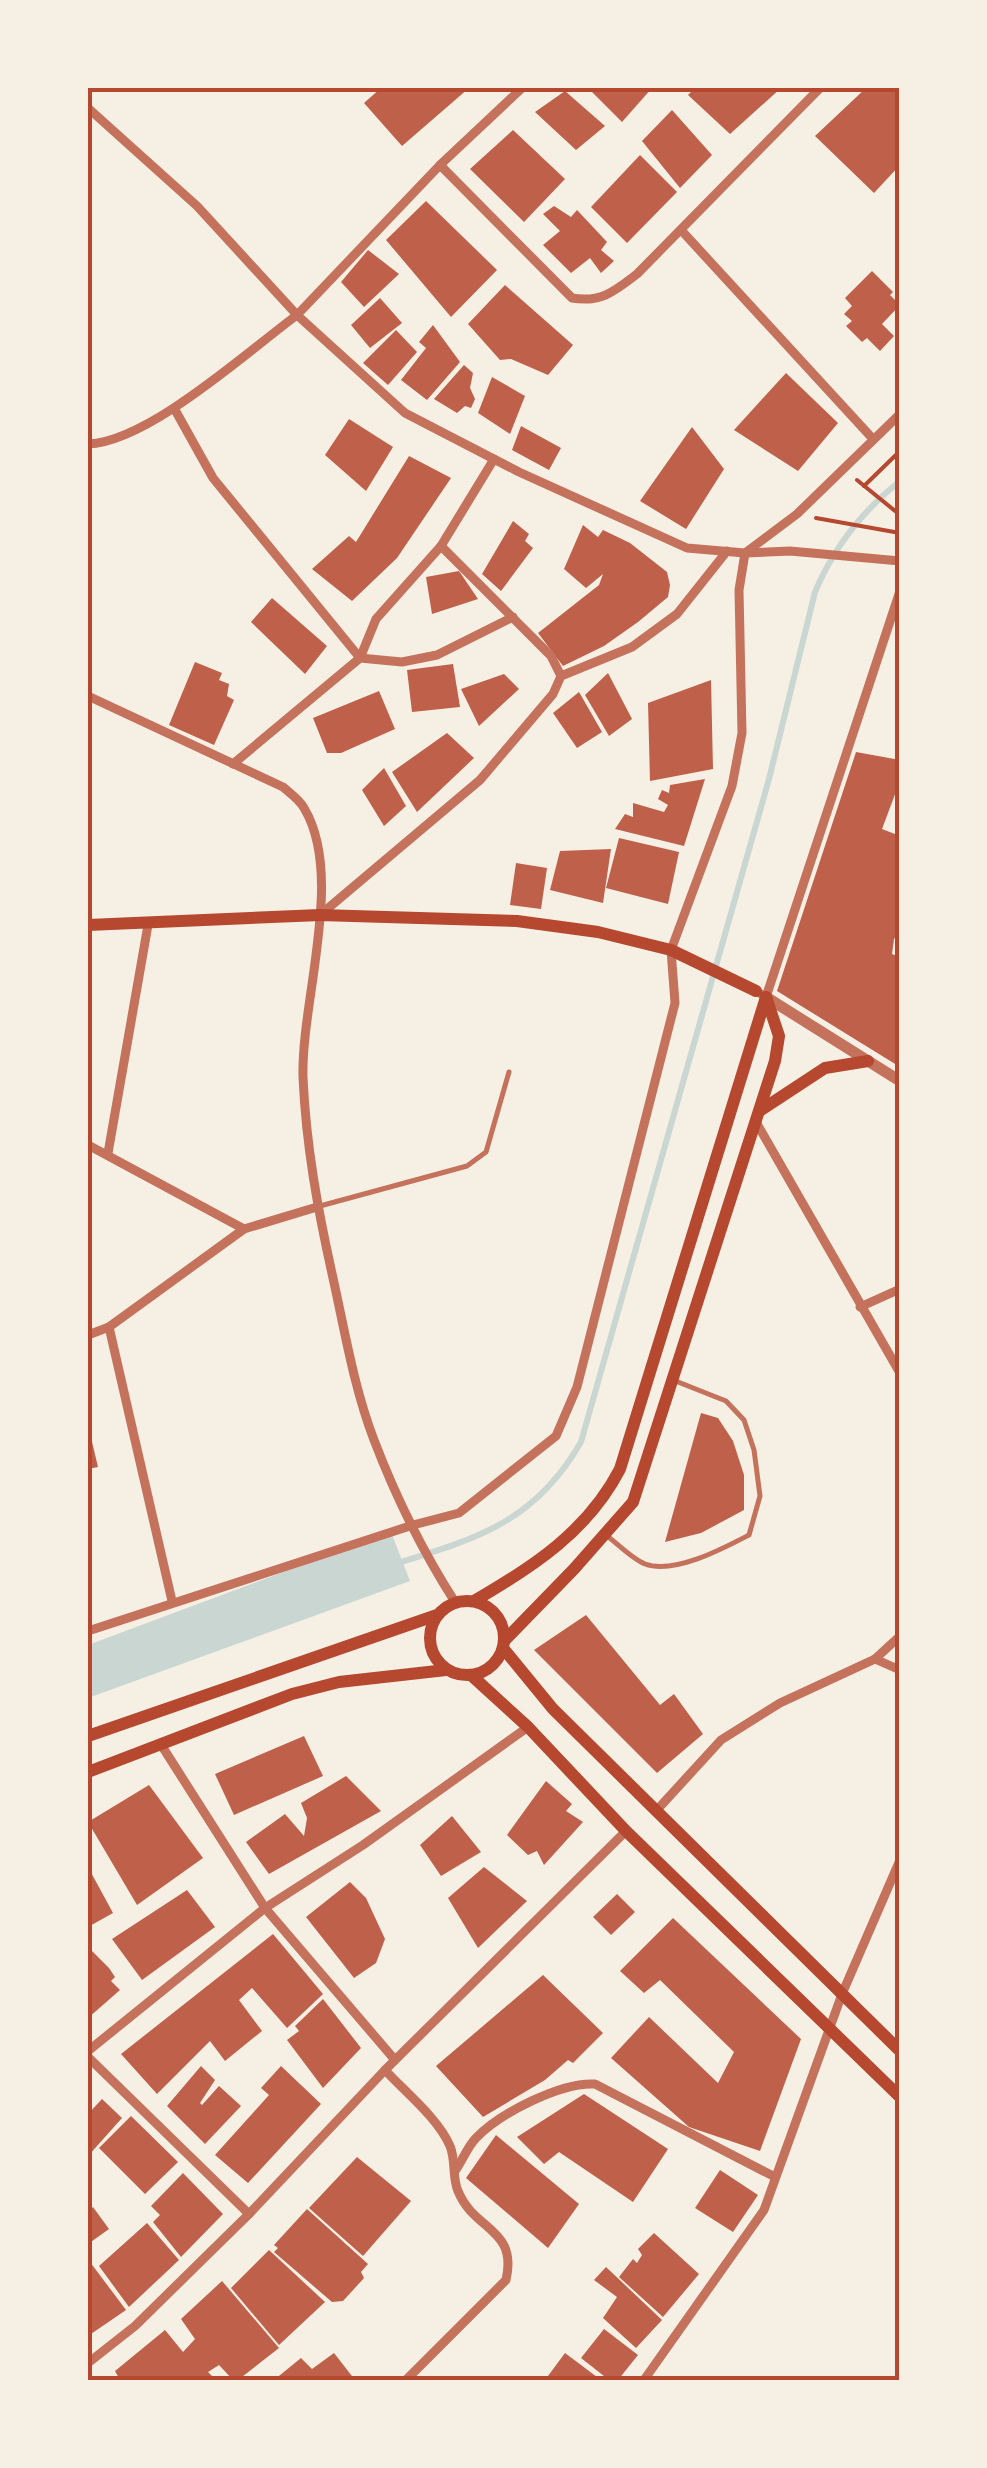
<svg xmlns="http://www.w3.org/2000/svg" width="987" height="2468" font-family="Lora,serif">
<style>
.water{fill:#c9d6d2}
.lines{fill:none;stroke-linecap:round;stroke-linejoin:round}
.stream{stroke:#c9d6d2;stroke-width:6}
.building{fill:#bf614a}
.path{stroke:#b5482f;stroke-width:4}
.service{stroke:#c5725c;stroke-width:5}
.minor{stroke:#c5725c;stroke-width:9}
.tertiary{stroke:#c5725c;stroke-width:11}
.secondary{stroke:#b5482f;stroke-width:12}
.neatline{fill:none;stroke:#b5482f;stroke-width:4}
</style>
<rect width="100%" height="100%" fill="#f6efe4"/>
<path class="water" d="M391 1532 410 1581 88 1698V1645Z"/>
<g class="lines">
<path class="stream" d="M395 1564C478 1538 535 1522 581 1442L769 779 815 592C834 547 861 512 900 481"/>
</g>
<g class="building">
<path d="M381 88H469L402 146 364 103Z"/>
<path d="M588 88H652L622 122Z"/>
<path d="M695 88H781L730 134 688 95Z"/>
<path d="M866 88H900V165L874 193 815 136Z"/>
<path d="M565 91 605 126 576 150 535 112Z"/>
<path d="M672 110 712 155 680 188 642 141Z"/>
<path d="M513 130 565 179 524 222 470 169Z"/>
<path d="M640 155 677 192 627 243 591 207Z"/>
<path d="M426 201 497 270 451 317 386 240Z"/>
<path d="M554 206 571 217 577 210 607 242 601 250 614 261 601 273 590 258 571 273 543 245 560 231 543 214Z"/>
<path d="M368 250 399 274 364 307 341 282Z"/>
<path d="M872 271 893 292 890 295 900 305 882 324 894 336 880 351 867 338 862 342 846 326 852 321 844 314 852 306 845 298Z"/>
<path d="M505 285 573 345 548 375 511 359 500 360 468 324Z"/>
<path d="M380 298 402 323 370 348 351 325Z"/>
<path d="M433 325 460 362 427 400 401 380 426 348 419 342Z"/>
<path d="M396 330 417 352 388 385 363 363Z"/>
<path d="M464 365 473 373 470 388 475 399 471 408 465 406 457 413 434 399Z"/>
<path d="M786 373 838 423 798 471 734 430Z"/>
<path d="M492 377 525 396 510 434 478 413Z"/>
<path d="M349 419 393 447 366 491 325 455Z"/>
<path d="M521 426 561 448 549 470 512 450Z"/>
<path d="M692 427 724 469 686 529 640 501Z"/>
<path d="M409 456 451 478 397 558 352 601 312 569 349 536 356 542Z"/>
<path d="M513 521 529 534 525 541 533 548 501 591 482 574Z"/>
<path d="M583 525 598 537 603 530 630 543 667 572 670 585 668 597 638 622 604 646 563 666 538 633 599 585 603 574 586 588 564 569Z"/>
<path d="M459 571 478 599 432 614 426 577Z"/>
<path d="M272 598 327 646 305 674 251 622Z"/>
<path d="M195 662 222 673 219 680 229 684 227 696 234 700 214 745 169 725Z"/>
<path d="M453 664 460 707 412 712 407 670Z"/>
<path d="M608 673 632 719 609 736 585 695Z"/>
<path d="M504 674 519 689 479 726 461 689Z"/>
<path d="M711 680 713 769 650 781 648 703Z"/>
<path d="M379 691 395 729 341 753H327L313 718Z"/>
<path d="M579 692 602 732 577 748 553 713Z"/>
<path d="M447 733 474 758 417 812 392 772Z"/>
<path d="M856 752 900 760V781L882 829 900 836V931L894 939 892 954 900 957V1067L777 991Z"/>
<path d="M384 768 406 806 384 826 362 790Z"/>
<path d="M705 779 684 846 615 829 625 814 633 817V803L664 812 668 805 658 799 662 790 669 793 670 785Z"/>
<path d="M619 838 679 852 668 904 606 888Z"/>
<path d="M611 849 603 903 550 890 560 851Z"/>
<path d="M516 863 547 868 541 909 510 905Z"/>
<path d="M701 1413 718 1418 733 1441 744 1475V1510L701 1533 665 1542Z"/>
<path d="M88 1425 98 1467 88 1469Z"/>
<path d="M586 1615 660 1705 674 1694 703 1734 657 1773 534 1650Z"/>
<path d="M304 1736 323 1776 234 1815 215 1774Z"/>
<path d="M346 1776 381 1811 269 1874 246 1842 285 1814 304 1836 307 1818 301 1803Z"/>
<path d="M546 1781 572 1804 566 1811 583 1822 544 1865 537 1851 528 1855 507 1835Z"/>
<path d="M149 1785 203 1858 137 1905 88 1822Z"/>
<path d="M452 1816 481 1852 441 1876 420 1845Z"/>
<path d="M88 1867 113 1913 88 1927Z"/>
<path d="M484 1867 527 1901 478 1948 448 1898Z"/>
<path d="M350 1882 366 1898 385 1939 376 1963 354 1978 306 1917Z"/>
<path d="M187 1890 215 1927 142 1980 112 1939Z"/>
<path d="M617 1894 635 1912 611 1935 593 1917Z"/>
<path d="M673 1918 801 2039 760 2151 689 2127 611 2058 649 2017 718 2083 734 2052 660 1980 644 1993 620 1971Z"/>
<path d="M273 1934 323 1994 287 2028 252 1988 239 2000 262 2031 225 2061 210 2041 157 2094 121 2054Z"/>
<path d="M91 1950 109 1968 115 1977 111 1981 120 1990 88 2018V1953Z"/>
<path d="M543 1975 603 2033 573 2063 568 2060 545 2080 483 2117 436 2066Z"/>
<path d="M323 1999 361 2048 323 2088 287 2040 299 2031 295 2026Z"/>
<path d="M201 2066 215 2080 200 2103 202 2105 219 2086 241 2106 205 2144 167 2106Z"/>
<path d="M281 2066 321 2104 248 2183 215 2155 269 2095 261 2088Z"/>
<path d="M584 2094 668 2149 633 2202 559 2152 544 2164 517 2137Z"/>
<path d="M102 2099 122 2118 88 2156V2114Z"/>
<path d="M131 2116 178 2162 145 2194 99 2148Z"/>
<path d="M496 2135 579 2204 548 2248 466 2178Z"/>
<path d="M357 2157 411 2201 363 2256 309 2208Z"/>
<path d="M720 2170 758 2195 733 2232 695 2208Z"/>
<path d="M183 2173 223 2214 181 2257 153 2222 160 2215 151 2206Z"/>
<path d="M93 2207 109 2229 88 2244V2212Z"/>
<path d="M307 2209 368 2264 361 2272 364 2278 343 2301 332 2302 274 2252 278 2248 274 2245Z"/>
<path d="M147 2223 179 2260 129 2307 99 2266Z"/>
<path d="M654 2233 699 2274 663 2317 619 2277 633 2259 637 2263 642 2255 638 2249Z"/>
<path d="M269 2250 325 2302 279 2345 231 2288Z"/>
<path d="M90 2262 126 2310 88 2336V2264Z"/>
<path d="M606 2267 662 2320 636 2348 603 2318 617 2297 594 2280Z"/>
<path d="M222 2281 279 2348 238 2380H233L219 2365 208 2372 216 2380H120L115 2371 165 2330 183 2352 195 2339 181 2319Z"/>
<path d="M604 2329 638 2355 618 2380H609L581 2358Z"/>
<path d="M334 2353 355 2380H274L301 2358 312 2369Z"/>
<path d="M565 2353 601 2380H545Z"/>
</g>
<g class="lines">
<g class="path">
<path d="M857 480 900 515"/>
<path d="M864 486 900 451"/>
<path d="M816 518 900 533"/>
</g>
<g class="service">
<path d="M320 1206 467 1166 486 1152 509 1072"/>
<path d="M607 1536C618 1544 632 1559 645 1564 674 1575 724 1548 749 1535L760 1496 754 1450 744 1420 726 1401 673 1380"/>
</g>
<g class="minor">
<path d="M522 88 440 165 297 315 405 413 519 472 687 548 745 553 790 551 900 561"/>
<path d="M88 108 197 206 297 315C247 352 148 442 88 444"/>
<path d="M440 165 572 298C601 303 615 291 637 274L820 88"/>
<path d="M681 230 873 439"/>
<path d="M174 408 213 478 360 658 376 619 441 546"/>
<path d="M494 459 441 546 551 656 561 676"/>
<path d="M88 696 283 787C290 793 300 800 304 808 345 876 301 1000 303 1077 306 1146 318 1211 333 1278 345 1332 354 1388 374 1440 395 1495 423 1552 455 1602"/>
<path d="M233 764 360 658 402 662 437 655 513 617"/>
<path d="M320 915 480 780 553 694 561 676 632 647 677 614 727 551"/>
<path d="M761 994 766 997 900 591"/>
<path d="M756 1122 900 1373"/>
<path d="M88 1145 244 1229"/>
<path d="M108 1153 148 925"/>
<path d="M860 1307 900 1289"/>
<path d="M109 1327 172 1601"/>
<path d="M88 1335 109 1327 244 1229 317 1207"/>
<path d="M88 1631 413 1525 459 1513 556 1436 577 1387 675 1003 671 950 732 786 742 733 739 590 745 553 797 514 900 414"/>
<path d="M875 1659 900 1670"/>
<path d="M160 1743 265 1908 395 2060"/>
<path d="M656 1811 721 1740 780 1703 875 1659 900 1636"/>
<path d="M88 2051 265 1908 363 1845 528 1727"/>
<path d="M88 2057 249 2214"/>
<path d="M385 2070C405 2092 438 2118 450 2146 456 2160 452 2178 458 2191 474 2231 518 2228 506 2280L406 2380"/>
<path d="M455 2171C462 2161 468 2146 476 2138 500 2113 561 2082 595 2084L775 2177"/>
<path d="M88 2363 135 2326 249 2214 385 2070 626 1831"/>
<path d="M644 2380 764 2210 842 1994 900 1860"/>
</g>
<path class="tertiary" d="M766 997 900 1081"/>
<g class="secondary">
<path d="M88 925 320 915 517 921 598 932 671 950 756 991"/>
<path d="M761 1110 825 1068 868 1061"/>
<circle cx="467" cy="1638" r="37"/>
<path d="M474 1601C533 1567 588 1531 620 1469L766 997"/>
<path d="M505 1640 574 1569 633 1502 775 1061 779 1036 766 997"/>
<path d="M503 1648 553 1709 900 2051"/>
<path d="M471 1675 528 1727 626 1831 900 2097"/>
<path d="M88 1736 437 1615"/>
<path d="M88 1772 292 1694 339 1682 446 1670"/>
</g>
</g>
<rect width="987" height="2468" fill="none" stroke="#f6efe4" stroke-width="180"/>
<rect x="90" y="90" width="807" height="2288" class="neatline"/>
</svg>
